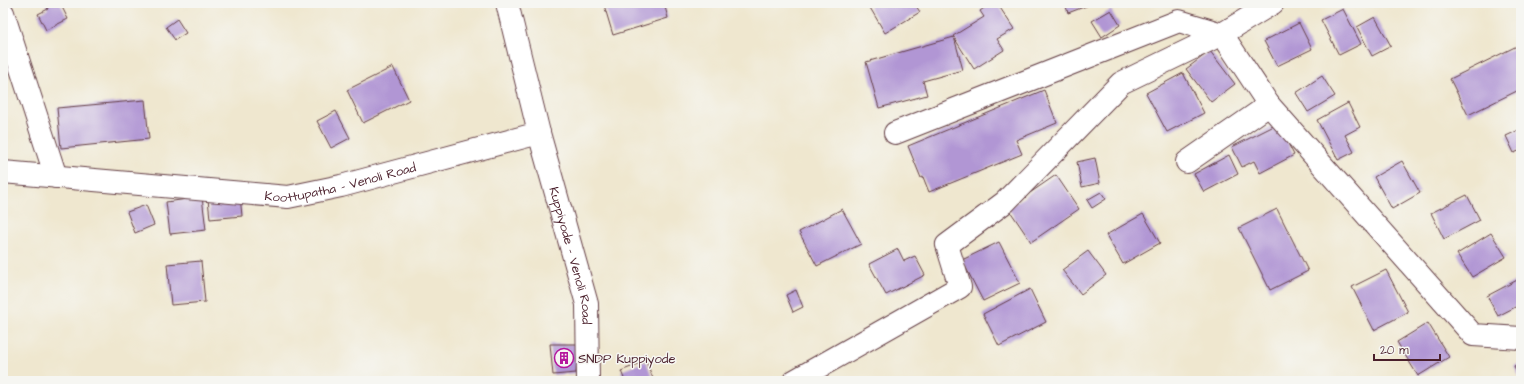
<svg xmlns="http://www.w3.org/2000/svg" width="1524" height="384" font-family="'Architects Daughter',sans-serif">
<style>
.building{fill:#b196d4}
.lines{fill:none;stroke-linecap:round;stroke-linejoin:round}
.minor-casing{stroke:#633d44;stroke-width:24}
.minor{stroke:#fff;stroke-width:22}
.labels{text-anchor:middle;stroke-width:3;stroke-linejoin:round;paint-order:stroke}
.street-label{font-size:13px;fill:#4a1f2b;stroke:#f6f6f2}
.poi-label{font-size:13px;fill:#4a1f2b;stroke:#f6f6f2;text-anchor:start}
</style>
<rect width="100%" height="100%" fill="#f6f6f2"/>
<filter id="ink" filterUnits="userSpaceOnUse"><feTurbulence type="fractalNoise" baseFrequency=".025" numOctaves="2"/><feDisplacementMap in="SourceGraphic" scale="8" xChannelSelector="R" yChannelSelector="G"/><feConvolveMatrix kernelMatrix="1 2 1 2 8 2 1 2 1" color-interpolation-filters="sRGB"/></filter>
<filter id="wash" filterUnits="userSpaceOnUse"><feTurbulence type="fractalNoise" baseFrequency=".012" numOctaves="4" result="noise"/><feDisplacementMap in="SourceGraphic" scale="16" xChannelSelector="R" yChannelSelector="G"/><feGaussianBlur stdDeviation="0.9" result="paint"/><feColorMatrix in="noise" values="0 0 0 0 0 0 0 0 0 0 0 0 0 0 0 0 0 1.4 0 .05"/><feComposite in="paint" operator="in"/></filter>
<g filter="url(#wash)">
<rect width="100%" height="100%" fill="#efe7cf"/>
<g id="blocks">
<g class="building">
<path d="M45 3H60L68 19 46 30 38 14 48 9Z"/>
<path d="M610 3H664L668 18 613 35 604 5Z"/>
<path d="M874 3H914L920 12 885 33 869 6Z"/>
<path d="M991 3H997L1014 29 997 39 1004 50 974 69 953 36 984 17 980 11Z"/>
<path d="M1065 3H1094L1068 13Z"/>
<path d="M1343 9 1361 44 1339 55 1321 20Z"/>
<path d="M1111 10 1120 25 1102 37 1092 21Z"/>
<path d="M1375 17 1391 46 1372 56 1357 27Z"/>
<path d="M177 19 186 33 175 40 166 27Z"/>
<path d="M1299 23 1312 49 1277 66 1264 41Z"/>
<path d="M954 37 963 70 923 81 927 95 879 108 866 62Z"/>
<path d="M1521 44V89L1468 115 1450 79Z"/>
<path d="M1210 51 1235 84 1211 102 1186 69Z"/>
<path d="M393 67 409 100 363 123 347 90Z"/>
<path d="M1183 73 1204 113 1167 132 1146 93Z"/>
<path d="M1322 76 1335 96 1308 112 1296 93Z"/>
<path d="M1044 90 1057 123 1016 140 1022 154 929 192 923 177 921 178 908 146Z"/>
<path d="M145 100 149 139 61 148 57 108Z"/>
<path d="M1348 103 1360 127 1345 135 1354 152 1338 160 1317 120Z"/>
<path d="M336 111 350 138 331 148 317 121Z"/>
<path d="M1278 124 1294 155 1260 173 1254 161 1242 167 1232 147Z"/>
<path d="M1521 129V150L1514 153 1506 136Z"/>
<path d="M1229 155 1238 174 1204 192 1194 174Z"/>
<path d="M1095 158 1100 183 1082 187 1077 162Z"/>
<path d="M1402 161 1420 193 1392 209 1374 177Z"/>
<path d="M1056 175 1079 209 1031 242 1008 208Z"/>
<path d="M1101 192 1106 199 1092 208 1087 200Z"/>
<path d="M1467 195 1480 220 1444 239 1431 213Z"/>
<path d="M240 196 242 216 210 219 208 199Z"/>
<path d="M202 197 206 230 170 234 166 202Z"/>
<path d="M146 205 154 225 135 233 127 212Z"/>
<path d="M842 209 861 244 817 266 799 232Z"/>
<path d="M1277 209 1308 271 1270 290 1239 228Z"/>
<path d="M1143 214 1160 243 1123 264 1106 235Z"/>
<path d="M1491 233 1506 257 1472 277 1457 254Z"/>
<path d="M999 242 1020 283 983 301 962 260Z"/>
<path d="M898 249 904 261 915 256 925 275 886 295 869 264Z"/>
<path d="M1088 251 1106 275 1081 294 1062 270Z"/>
<path d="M201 261 205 302 171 305 167 264Z"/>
<path d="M1386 270 1408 312 1374 330 1352 287Z"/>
<path d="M1521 278V304L1498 316 1487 296Z"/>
<path d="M1030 289 1046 322 999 346 983 314Z"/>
<path d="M796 290 803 307 793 312 786 295Z"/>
<path d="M1428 323 1449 357 1418 376 1397 342Z"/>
<path d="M550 344H578L576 373 553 375Z"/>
<path d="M646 361 654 381H625L621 371Z"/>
<path d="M1521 363V380L1514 366Z"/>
</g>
</g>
</g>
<g filter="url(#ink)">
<use href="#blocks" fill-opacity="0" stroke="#633d44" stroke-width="1"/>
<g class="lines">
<defs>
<g id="minor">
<path d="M3 13 56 177"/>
<path id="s1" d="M539 133 587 304 588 381"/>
<path d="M895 133 1179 21 1222 34 1273 3"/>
<path d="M1187 162 1269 105"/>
<path id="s2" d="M3 172 288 197 341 186 539 133 507 3"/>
<path d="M794 381 960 287 947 245 1005 202 1121 83 1222 34 1269 105 1473 335 1521 338"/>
</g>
</defs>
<use href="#minor" class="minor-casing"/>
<use href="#minor" class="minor"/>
</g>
</g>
<defs>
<symbol id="building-ring" viewBox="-11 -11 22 22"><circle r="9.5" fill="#f6f6f2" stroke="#b5179e" stroke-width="1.5"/><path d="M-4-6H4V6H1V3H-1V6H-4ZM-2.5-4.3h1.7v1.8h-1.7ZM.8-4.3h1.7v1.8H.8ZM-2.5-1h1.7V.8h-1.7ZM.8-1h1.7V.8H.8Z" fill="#b5179e"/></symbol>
</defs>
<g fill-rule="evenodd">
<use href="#building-ring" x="553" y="347" width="22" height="22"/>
</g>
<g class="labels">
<g class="street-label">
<text dy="5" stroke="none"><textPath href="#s2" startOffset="340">Koottupatha - Venoli Road</textPath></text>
<text dy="5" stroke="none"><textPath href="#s1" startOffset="127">Kuppiyode - Venoli Road</textPath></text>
</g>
<g class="poi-label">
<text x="578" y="363">SNDP Kuppiyode</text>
</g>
</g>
<rect width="1524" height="384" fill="none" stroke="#f6f6f2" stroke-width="16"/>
<path d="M1374 354v6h66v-6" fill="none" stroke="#4a1f2b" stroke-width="2"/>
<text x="1380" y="354" font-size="12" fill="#4a1f2b" stroke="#f6f6f2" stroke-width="3" paint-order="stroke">20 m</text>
</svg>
